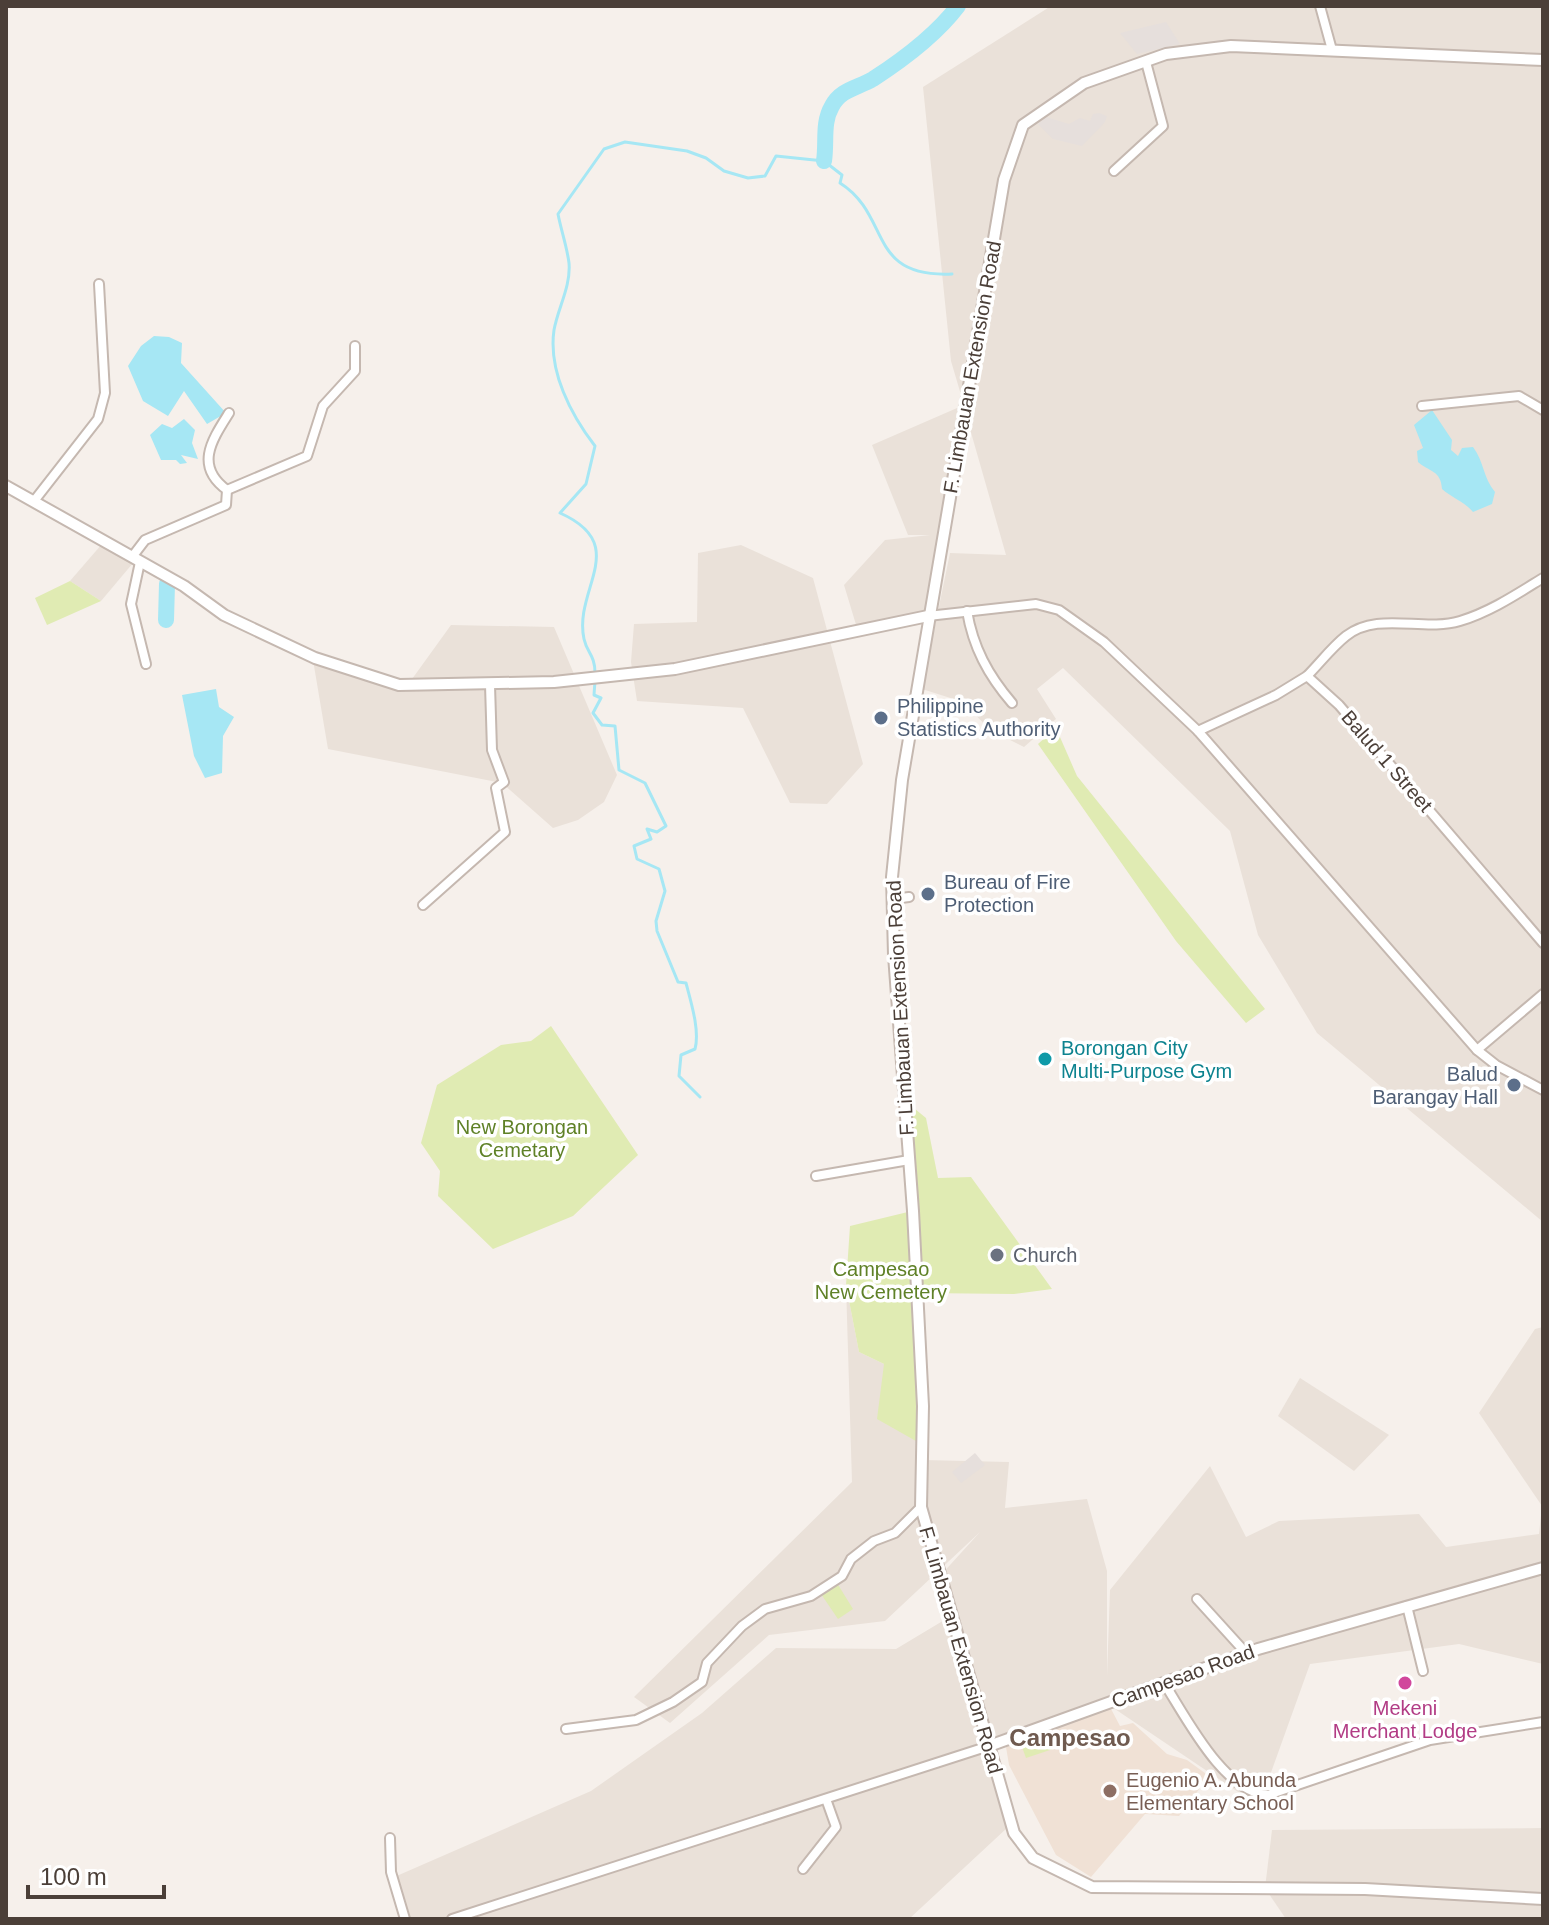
<svg xmlns="http://www.w3.org/2000/svg" width="1549" height="1925" font-family="Arial,sans-serif">
<style>
.residential{fill:#eae1d9}
.industrial{fill:#e6dfdc}
.education{fill:#f0e1d5}
.green{fill:#e0ebb3}
.water{fill:#a6e7f4}
.lines{fill:none;stroke-linecap:round;stroke-linejoin:round}
.stream{stroke:#a6e7f4;stroke-width:3}
.river{stroke:#a6e7f4;stroke-width:16}
.minor-casing{stroke:#c5b8b0;stroke-width:12}
.tertiary-casing{stroke:#c5b8b0;stroke-width:14}
.minor{stroke:#fff;stroke-width:8}
.tertiary{stroke:#fff;stroke-width:10}
.service-dot{fill:#5c6f8a;stroke:#fff;stroke-width:3}
.culture-dot{fill:#0f9aa8;stroke:#fff;stroke-width:3}
.worship-dot{fill:#6b7280;stroke:#fff;stroke-width:3}
.hotel-dot{fill:#d1479c;stroke:#fff;stroke-width:3}
.education-dot{fill:#8d6e63;stroke:#fff;stroke-width:3}
.labels{text-anchor:middle;stroke-width:7;stroke-linejoin:round;paint-order:stroke}
.street-label{font-size:20px;fill:#4b3f38;stroke:#fff}
.service-label{font-size:20px;fill:#4e5e75;stroke:#fff;text-anchor:start}
.culture-label{font-size:20px;fill:#0d838f;stroke:#fff;text-anchor:start}
.park-label{font-size:20px;fill:#5f8127;stroke:#fff}
.worship-label{font-size:20px;fill:#5b616d;stroke:#fff;text-anchor:start}
.hotel-label{font-size:20px;fill:#b23c85;stroke:#fff}
.education-label{font-size:20px;fill:#785e54;stroke:#fff;text-anchor:start}
.quarter-label{font-size:24px;font-weight:bold;fill:#6f5a4f;stroke:#fff}
</style>
<rect width="100%" height="100%" fill="#f6f0eb"/>
<g class="residential">
<path d="M1051 6H1543V1222L1317 1033 1258 935 1230 831 1063 668 1037 689 1056 719 1024 747 990 730 963 702 922 689 950 553 1006 555 964 408 926 613 857 628 844 585 885 540 930 535H908L872 445 964 405 951 361 923 87Z"/>
<path d="M102 544 133 563 101 601 70 581Z"/>
<path d="M741 545 813 578 863 764 827 804 790 803 743 708 637 701 631 662 634 624 697 622 698 553Z"/>
<path d="M451 625 554 627 617 775 604 802 578 820 553 828 502 783 328 749 313 660 407 686Z"/>
<path d="M846 1285 859 1352 884 1364 923 1445V1460L1009 1462 1005 1508 1087 1499 1107 1571V1676L1110 1590 1210 1466 1246 1537 1279 1521 1419 1514 1446 1547 1539 1534 1542 1506 1479 1413 1535 1329 1543 1327V1664L1459 1644 1310 1664 1259 1806 1106 1703 989 1746 966 1641 940 1576 980 1532 885 1621 769 1635 670 1723 634 1697 852 1482Z"/>
<path d="M1300 1378 1389 1435 1354 1471 1278 1416Z"/>
<path d="M951 1616 1007 1828 909 1919H409L392 1878 591 1791 702 1713 776 1648 896 1649Z"/>
<path d="M1543 1828V1919H1286L1265 1888 1272 1830Z"/>
</g>
<g class="industrial">
<path d="M1166 22 1180 44 1137 54 1120 33Z"/>
<path d="M1099 113 1107 116 1105 122 1082 146 1053 139 1038 124 1046 117 1069 124 1080 118 1090 121 1093 114Z"/>
<path d="M975 1453 985 1465 961 1483 952 1472Z"/>
</g>
<path class="education" d="M1110 1707 1120 1726 1133 1723 1167 1754 1187 1760 1209 1776 1179 1816 1145 1814 1091 1877 1056 1855 1009 1765 1006 1747Z"/>
<g class="green">
<path d="M70 581 101 601 47 625 35 598Z"/>
<path d="M1056 728 1077 776 1265 1009 1246 1023 1176 941 1038 744Z"/>
<path d="M551 1026 638 1155 573 1216 493 1249 438 1196 440 1171 421 1143 437 1085 501 1045 531 1041Z"/>
<path d="M909 1104 926 1118 938 1178 971 1177 1052 1289 1014 1294 921 1293Z"/>
<path d="M912 1211 923 1445 877 1419 884 1364 859 1352 846 1285 850 1226Z"/>
<path d="M837 1583 853 1609 838 1619 821 1594Z"/>
<path d="M1055 1736 1059 1747 1026 1758 1022 1747Z"/>
</g>
<g class="water">
<path d="M154 336 169 337 182 343 181 363 226 413 207 424 184 391 168 416 143 401 128 366 141 346Z"/>
<path d="M1432 410 1452 440 1451 450 1458 456 1462 448 1473 447C1484 461 1483 478 1495 492L1492 504 1473 512C1465 502 1452 498 1442 489 1441 470 1429 472 1418 462L1417 451 1423 448 1414 425Z"/>
<path d="M184 419 195 430 192 443 198 459 181 455 187 463 180 464 176 460H161L150 435 162 424 172 428Z"/>
<path d="M216 689 219 707 234 717 223 736 222 773 205 778 194 756 182 695Z"/>
</g>
<g class="lines">
<g class="stream">
<path d="M595 673C595 655 587 653 584 639 573 589 632 545 560 513L586 484 595 446C571 415 548 371 554 330 558 308 571 286 569 263 567 247 561 230 558 214L604 149 625 142 687 151 706 158 724 171 748 178 765 176 776 156 824 161 842 175 840 183C892 216 866 278 952 274"/>
<path d="M595 681 594 695 601 698 593 713 602 725 615 726 619 770 645 783 666 826 657 832 647 829 651 839 634 846 637 859 659 869 665 891 656 921 657 931 678 982 686 983C691 1002 700 1031 695 1049L681 1055 679 1076 700 1097"/>
</g>
<g class="river">
<path d="M824 161C827 142 822 123 832 106 841 89 858 88 873 79 904 59 936 35 958 6"/>
<path d="M166 620 167 584"/>
</g>
<defs>
<g id="minor">
<path d="M1320 6 1332 50"/>
<path d="M1114 171 1163 126 1146 62"/>
<path d="M1422 406 1519 396 1543 410"/>
<path d="M227 490 307 456 323 406 355 371V346"/>
<path d="M34 501 98 419 105 393 99 284"/>
<path d="M132 557 145 540 226 505 227 490C194 466 212 440 229 413"/>
<path d="M140 562 131 604 146 664"/>
<path d="M967 611C973 647 988 675 1012 703"/>
<path d="M928 616 1036 604 1059 610 1104 642 1198 731 1477 1050 1496 1065 1543 1090"/>
<path d="M1307 676C1320 663 1332 647 1346 636 1378 611 1423 632 1460 621 1490 612 1517 594 1543 578"/>
<path d="M1198 731 1276 695 1307 676 1339 705 1543 943"/>
<path d="M893 899 909 897"/>
<path d="M423 905 505 832 496 788 504 782 492 750 490 685"/>
<path d="M1477 1050 1543 994"/>
<path d="M816 1176 909 1160"/>
<path d="M1197 1599 1246 1653"/>
<path d="M1407 1606 1423 1671"/>
<path d="M1164 1683C1186 1717 1224 1793 1268 1795L1430 1740 1543 1722"/>
<path d="M566 1729 636 1720 673 1702 702 1682 707 1663 742 1626 765 1609 811 1596 842 1576 851 1559 874 1541 895 1533 921 1507"/>
<path d="M390 1838 391 1872 405 1919"/>
<path d="M803 1869 836 1827 826 1799"/>
<path d="M452 1919 989 1746"/>
</g>
<g id="tertiary">
<path d="M1543 60 1231 46 1166 54 1084 83 1023 125 1004 180 902 780 892 877 894 955 913 1211 923 1406 921 1507 1014 1833 1033 1858 1092 1887 1365 1889 1543 1899"/>
<path d="M6 486 184 586 224 615 315 658 399 685 554 682 675 669 928 616"/>
<path d="M989 1746 1258 1649 1543 1568"/>
</g>
</defs>
<use href="#minor" class="minor-casing"/>
<use href="#tertiary" class="tertiary-casing"/>
<use href="#minor" class="minor"/>
<use href="#tertiary" class="tertiary"/>
</g>
<g class="service-dot">
<circle cx="881" cy="718" r="8"/>
<circle cx="928" cy="894" r="8"/>
<circle cx="1514" cy="1085" r="8"/>
</g>
<circle class="culture-dot" cx="1045" cy="1059" r="8"/>
<circle class="worship-dot" cx="997" cy="1255" r="8"/>
<circle class="hotel-dot" cx="1405" cy="1683" r="8"/>
<circle class="education-dot" cx="1110" cy="1791" r="8"/>
<g class="labels">
<g class="street-label">
<text transform="translate(972 367) rotate(-80)" y="7">F. Limbauan Extension Road</text>
<text transform="translate(1387 761) rotate(49)" y="7">Balud 1 Street</text>
<text transform="translate(900 1008) rotate(-93)" y="7">F. Limbauan Extension Road</text>
<text transform="translate(961 1650) rotate(74)" y="7">F. Limbauan Extension Road</text>
<text transform="translate(1183 1676) rotate(-20)" y="7">Campesao Road</text>
</g>
<g class="service-label">
<text x="897" y="713">Philippine<tspan x="897" dy="23">Statistics Authority</tspan></text>
<text x="944" y="889">Bureau of Fire<tspan x="944" dy="23">Protection</tspan></text>
<text x="1498" y="1081" text-anchor="end">Balud<tspan x="1498" dy="23">Barangay Hall</tspan></text>
</g>
<g class="culture-label">
<text x="1061" y="1055">Borongan City<tspan x="1061" dy="23">Multi-Purpose Gym</tspan></text>
</g>
<g class="park-label">
<text x="522" y="1134">New Borongan<tspan x="522" dy="23">Cemetary</tspan></text>
<text x="881" y="1276">Campesao<tspan x="881" dy="23">New Cemetery</tspan></text>
</g>
<g class="worship-label">
<text x="1013" y="1262">Church</text>
</g>
<g class="hotel-label">
<text x="1405" y="1715">Mekeni<tspan x="1405" dy="23">Merchant Lodge</tspan></text>
</g>
<g class="education-label">
<text x="1126" y="1787">Eugenio A. Abunda<tspan x="1126" dy="23">Elementary School</tspan></text>
</g>
<g class="quarter-label">
<text x="1070" y="1746">Campesao</text>
</g>
</g>
<rect width="1549" height="1925" fill="none" stroke="#4b3f38" stroke-width="16"/>
<path d="M28 1885v12h136v-12" fill="none" stroke="#4b3f38" stroke-width="4"/>
<text x="40" y="1885" font-size="24" fill="#4b3f38" stroke="#ffffff" stroke-width="6" paint-order="stroke">100 m</text>
</svg>
